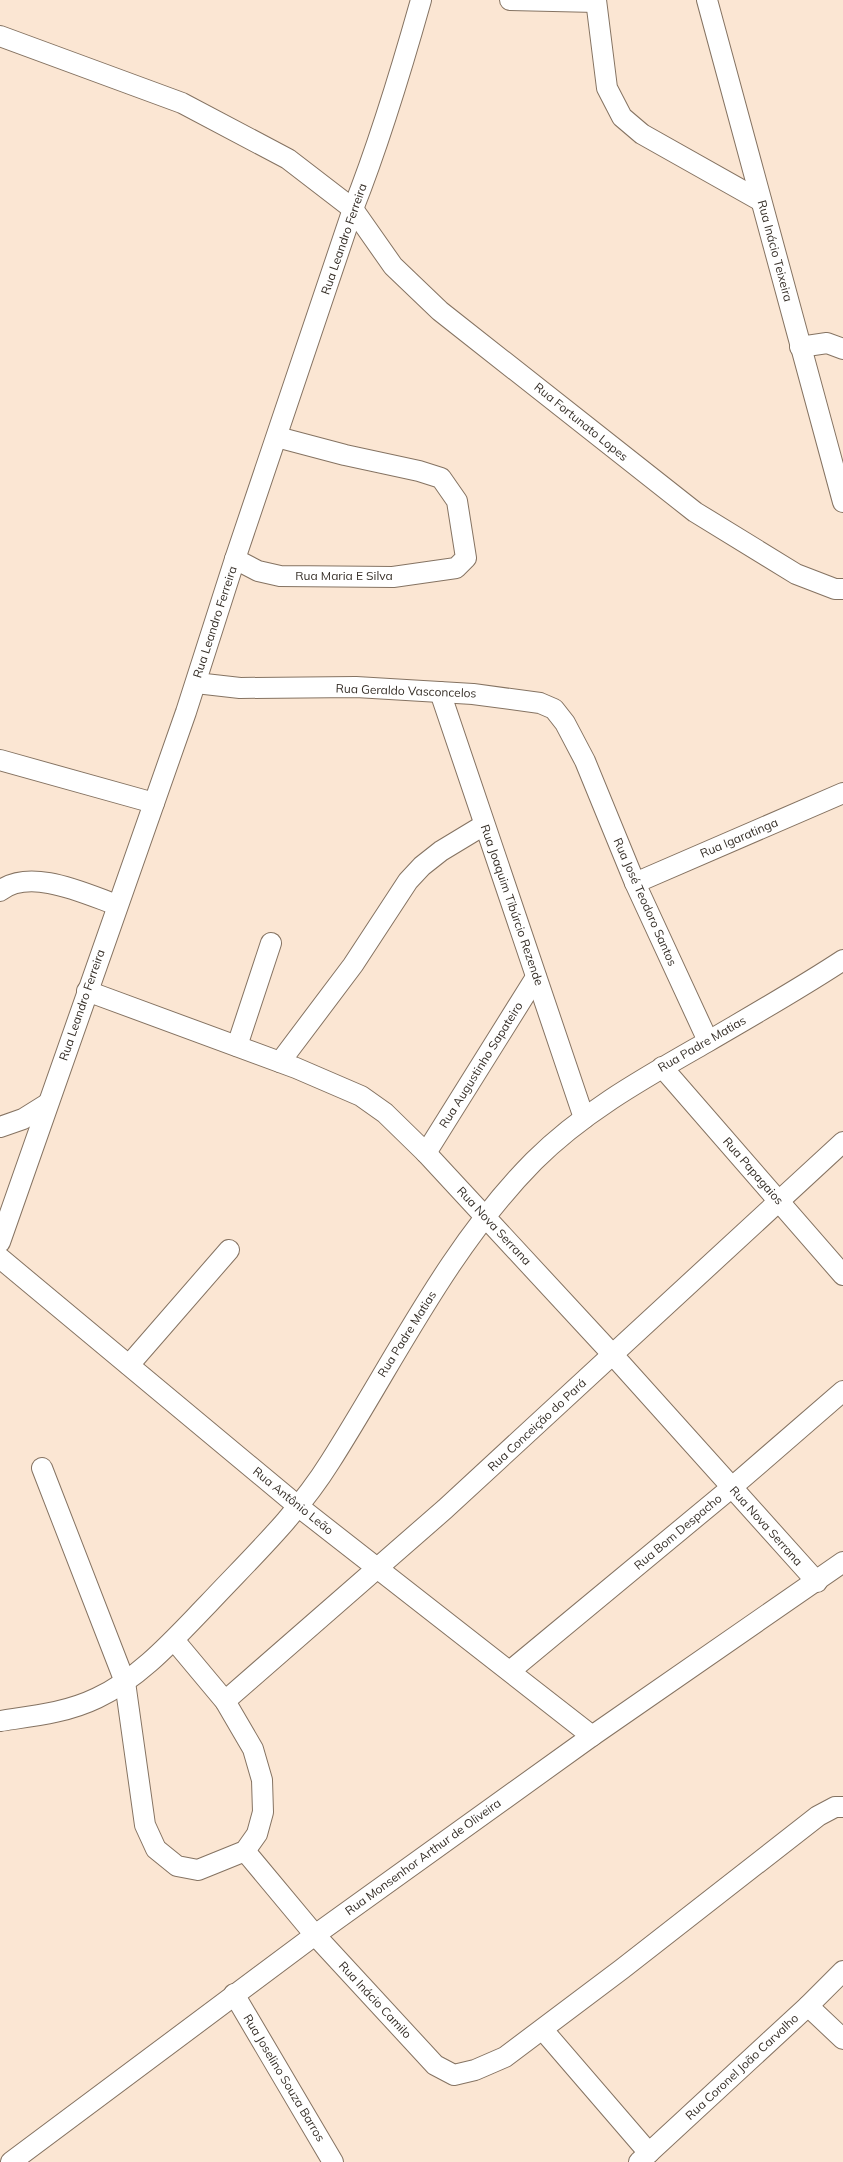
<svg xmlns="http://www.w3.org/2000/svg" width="843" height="2162" font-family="Mulish,sans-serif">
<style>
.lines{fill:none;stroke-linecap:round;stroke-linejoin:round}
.minor-casing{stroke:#857362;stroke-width:22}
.minor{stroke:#fff;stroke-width:20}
.labels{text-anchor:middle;stroke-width:5;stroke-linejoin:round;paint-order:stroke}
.street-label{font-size:12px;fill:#362f28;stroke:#fff}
</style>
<rect width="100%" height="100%" fill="#fbe6d3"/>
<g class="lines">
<defs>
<g id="minor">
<path d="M510 0 596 2"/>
<path d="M596 0 607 88 622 117 642 134 761 201"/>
<path d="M707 0 843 502"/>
<path d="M0 36 182 103 288 159 353 209 393 266 440 311 695 512 796 574 835 589H843"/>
<path d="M800 347 827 343 843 349"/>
<path d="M235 559 258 571 280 576 393 577 456 568 466 558 457 501 441 478 419 471 345 455 277 437"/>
<path d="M196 683 240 688 356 687 473 694 540 703 554 709 565 723 585 761 635 883 708 1041"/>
<path d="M440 692 584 1118"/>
<path d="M0 760 154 803"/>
<path d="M635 883 843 793"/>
<path d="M0 891C30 867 86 894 117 905"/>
<path d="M87 991 296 1068 361 1096 385 1113 426 1153 613 1355 817 1582"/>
<path d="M237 1046 271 943"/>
<path d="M280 1062 353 965 408 881 422 866 441 851 484 825"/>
<path d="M662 1067 843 1275"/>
<path d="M0 1127 23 1119 47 1104"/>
<path d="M426 1153 536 977"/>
<path d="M0 1242 186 712 235 559 353 209C380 141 401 71 421 0"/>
<path d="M0 1258 299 1507 592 1736"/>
<path d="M129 1365 229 1250"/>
<path d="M42 1468 125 1682 145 1825 156 1849 177 1866 198 1870 245 1851 257 1834 263 1812 262 1780 253 1749 225 1701 174 1640"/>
<path d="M510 1671 731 1488 843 1391"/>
<path d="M225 1701 445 1509 843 1142"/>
<path d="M0 1721C33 1716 66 1713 97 1698 140 1678 175 1638 208 1604 251 1558 297 1515 330 1462 395 1360 448 1248 534 1161 584 1111 646 1077 707 1042 753 1015 799 989 843 960"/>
<path d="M245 1851 315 1935 435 2065 454 2075 475 2070 505 2057 622 1969 818 1816 835 1807H843"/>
<path d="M234 1994 333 2162"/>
<path d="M808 2006 843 2039"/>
<path d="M543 2030 649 2153"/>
<path d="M11 2162 315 1935 592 1736 843 1562"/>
<path d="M639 2162 808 2006 843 1971"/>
</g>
</defs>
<use href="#minor" class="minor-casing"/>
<use href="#minor" class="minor"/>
</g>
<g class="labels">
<g class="street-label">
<text transform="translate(344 239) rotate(-71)" y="4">Rua Leandro Ferreira</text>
<text transform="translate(775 251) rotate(75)" y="4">Rua Inácio Teixeira</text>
<text transform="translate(581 422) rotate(39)" y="4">Rua Fortunato Lopes</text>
<text x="344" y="580">Rua Maria E Silva</text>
<text transform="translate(215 622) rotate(-72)" y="4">Rua Leandro Ferreira</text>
<text transform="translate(406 691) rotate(2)" y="4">Rua Geraldo Vasconcelos</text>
<text transform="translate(739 838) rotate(-23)" y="4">Rua Igaratinga</text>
<text transform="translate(645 902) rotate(66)" y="4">Rua José Teodoro Santos</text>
<text transform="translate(512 905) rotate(71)" y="4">Rua Joaquim Tibúrcio Rezende</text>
<text transform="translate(82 1005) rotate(-71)" y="4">Rua Leandro Ferreira</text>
<text transform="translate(702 1044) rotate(-30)" y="4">Rua Padre Matias</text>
<text transform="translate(481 1065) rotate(-58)" y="4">Rua Augustinho Sapateiro</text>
<text transform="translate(753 1171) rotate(49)" y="4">Rua Papagaios</text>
<text transform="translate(494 1226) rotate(47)" y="4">Rua Nova Serrana</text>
<text transform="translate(407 1334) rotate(-58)" y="4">Rua Padre Matias</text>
<text transform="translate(537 1425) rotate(-43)" y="4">Rua Conceição do Pará</text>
<text transform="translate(293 1501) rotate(39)" y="4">Rua Antônio Leão</text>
<text transform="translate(766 1526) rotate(48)" y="4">Rua Nova Serrana</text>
<text transform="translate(678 1532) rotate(-40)" y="4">Rua Bom Despacho</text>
<text transform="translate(423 1857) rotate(-36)" y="4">Rua Monsenhor Arthur de Oliveira</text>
<text transform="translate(375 2000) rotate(47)" y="4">Rua Inácio Camilo</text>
<text transform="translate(742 2067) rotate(-43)" y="4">Rua Coronel João Carvalho</text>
<text transform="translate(284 2078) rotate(59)" y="4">Rua Joselino Souza Barros</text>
</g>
</g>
</svg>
